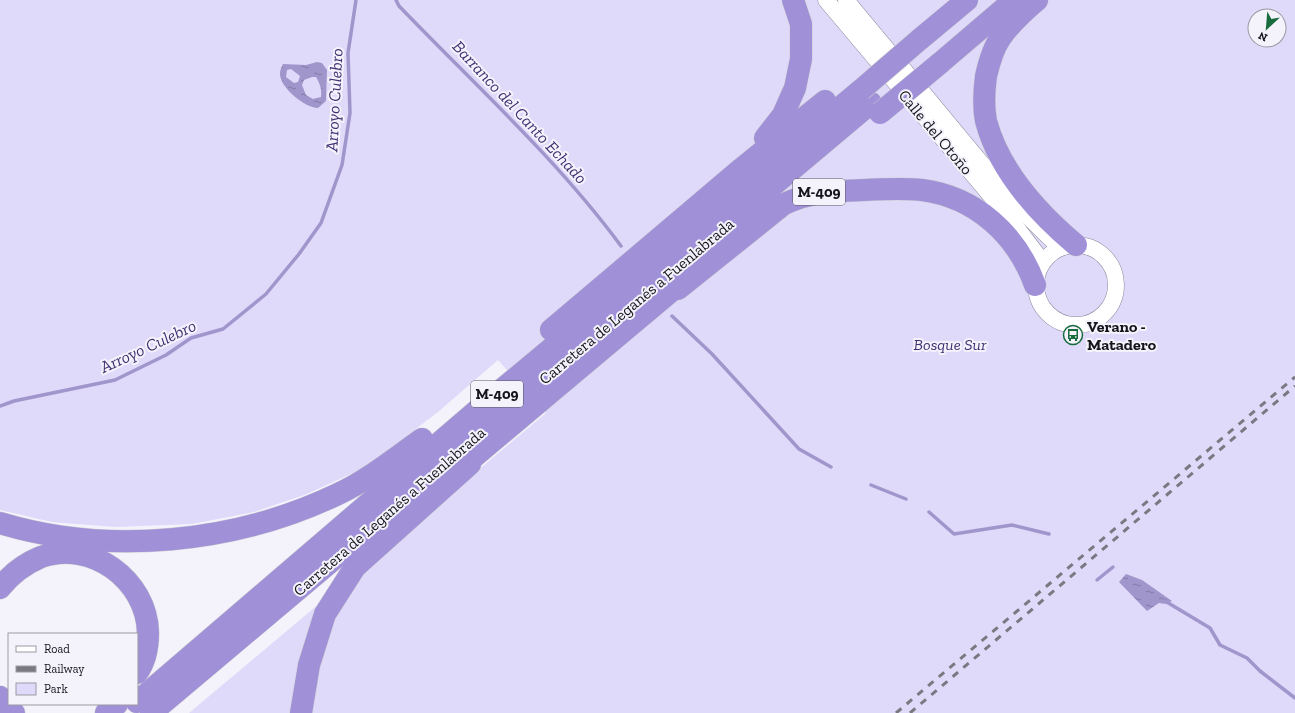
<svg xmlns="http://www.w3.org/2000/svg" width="1295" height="713" font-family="'Zilla Slab',serif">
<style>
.green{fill:#dfd9fa;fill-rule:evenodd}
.water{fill:url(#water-ripples);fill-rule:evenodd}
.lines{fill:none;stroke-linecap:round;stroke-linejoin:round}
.stream{stroke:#a096cc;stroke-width:3.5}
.minor-casing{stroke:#8a869b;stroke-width:17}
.highway-casing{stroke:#d0d0d1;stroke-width:23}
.minor{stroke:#fff;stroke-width:16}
.highway{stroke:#9f90d8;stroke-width:22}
.rail{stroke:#7a7880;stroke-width:3;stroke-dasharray:7 7;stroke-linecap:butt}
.highway-bridge-casing{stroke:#d0d0d1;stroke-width:23;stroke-linecap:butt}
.highway-bridge{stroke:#9f90d8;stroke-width:22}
.labels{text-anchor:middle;stroke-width:4;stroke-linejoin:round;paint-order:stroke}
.shield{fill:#f4f3fc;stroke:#58565e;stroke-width:1}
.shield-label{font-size:15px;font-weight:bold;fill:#15131b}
.street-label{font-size:16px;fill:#15131b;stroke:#f4f3fc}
.poi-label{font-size:16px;font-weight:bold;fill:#15131b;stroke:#f4f3fc;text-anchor:start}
.park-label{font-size:16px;font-style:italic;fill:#422f72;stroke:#f4f3fc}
.water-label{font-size:17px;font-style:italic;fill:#433173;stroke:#f4f3fc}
</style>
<defs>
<pattern id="water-ripples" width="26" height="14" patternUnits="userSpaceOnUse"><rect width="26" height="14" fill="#a096cc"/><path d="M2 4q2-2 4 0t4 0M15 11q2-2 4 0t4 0" fill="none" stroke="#8179a5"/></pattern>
</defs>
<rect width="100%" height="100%" fill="#f4f3fc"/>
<path class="green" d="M0 0H1295V713H189L546 413 498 360 438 412 366 467 307 494 254 512 192 524 115 527 52 522 0 510ZM1255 16H1279V40H1255Z"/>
<g class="water">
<path d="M317 62 322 63 327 70 326 101 318 108C305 108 279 87 280 73 280 70 282 66 283 64L306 65ZM291 69 300 76 298 82 294 83 286 77 287 70ZM312 77H316C320 84 322 89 321 97L313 99 306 95 302 85 304 80Z"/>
<path d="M1126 574 1142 580 1172 601 1166 604 1159 603 1147 611 1119 582Z"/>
</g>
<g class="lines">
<g class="stream">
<path d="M396 0 399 6C474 84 556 158 621 246"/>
<path d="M672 316 712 354 799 449 831 467"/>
<path d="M0 406 14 401 115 380 166 355 191 338 223 329 266 294 299 254 321 223 342 165 350 113 348 53 356 0"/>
<path d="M871 485 906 499"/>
<path d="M929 512 954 534 1012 525 1049 534"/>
<path d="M1097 580 1113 567"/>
<path d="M1165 601 1210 628 1220 645 1247 658 1260 671 1295 698"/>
</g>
<defs>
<g id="minor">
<path d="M826 0 1007 215 1036 253 1039 269"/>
<path d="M846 0 1017 206 1060 248"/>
<circle cx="1076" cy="285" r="40"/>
</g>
<g id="highway">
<path d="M1037 0C1024 11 1011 23 1001 37 993 48 989 63 986 76 984 91 983 106 986 121 999 170 1038 213 1076 245"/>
<path d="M919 40 967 0"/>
<path d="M939 64 1014 0"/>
<path d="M765 138 783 115 795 88 801 59V24L793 0"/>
<path d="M678 289 784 204C812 191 834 191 864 190 883 189 903 188 922 190 976 197 1017 235 1035 285"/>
<path d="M551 330 741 169 825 101"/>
<path d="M457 471 688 277"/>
<path d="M0 523C109 556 236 543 338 494 368 480 395 458 422 439"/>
<path d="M0 588C11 574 24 564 41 557 91 539 147 580 148 633 148 646 145 662 137 673"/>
<path d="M0 697 14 713"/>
<path d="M137 702 481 407 861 90"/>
<path d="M106 713 117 704"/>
<path d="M151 713 341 553 494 420 871 103"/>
<path d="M301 713 309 665 325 614 355 567 470 464"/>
</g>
</defs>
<use href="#minor" class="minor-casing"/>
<use href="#highway" class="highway-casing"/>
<use href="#minor" class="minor"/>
<use href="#highway" class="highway"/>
<g class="rail">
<path d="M896 713 1295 377"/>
<path d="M910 713 1295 386"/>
</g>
<defs>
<g id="highway-bridge">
<path d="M861 90 919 40"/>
<path d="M880 113 939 64"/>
</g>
</defs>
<use href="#highway-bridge" class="highway-bridge-casing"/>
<use href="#highway-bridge" class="highway-bridge"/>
</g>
<defs>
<symbol id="bus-ring" viewBox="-11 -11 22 22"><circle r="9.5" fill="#f4f3fc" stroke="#176b3c" stroke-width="1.5"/><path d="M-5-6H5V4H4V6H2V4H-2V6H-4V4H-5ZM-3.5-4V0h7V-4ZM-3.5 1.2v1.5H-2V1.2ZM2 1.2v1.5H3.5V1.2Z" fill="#176b3c"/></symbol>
</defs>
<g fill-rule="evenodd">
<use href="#bus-ring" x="1062" y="324" width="22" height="22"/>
</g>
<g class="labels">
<g class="shield">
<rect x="793" y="179" width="52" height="26" rx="3"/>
<rect x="471" y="381" width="52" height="26" rx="3"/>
</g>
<g class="shield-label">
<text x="819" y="197">M-409</text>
<text x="497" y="399">M-409</text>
</g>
<g class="street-label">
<text transform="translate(936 132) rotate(50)" y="6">Calle del Otoño</text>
<text transform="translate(636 301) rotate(-40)" y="6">Carretera de Leganés a Fuenlabrada</text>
<text transform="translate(389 511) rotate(-41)" y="6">Carretera de Leganés a Fuenlabrada</text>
</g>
<g class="poi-label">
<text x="1087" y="332">Verano -<tspan x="1087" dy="18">Matadero</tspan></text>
</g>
<g class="park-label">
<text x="950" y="350">Bosque Sur</text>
</g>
<g class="water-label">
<text transform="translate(334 100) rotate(-87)" y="6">Arroyo Culebro</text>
<text transform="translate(520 112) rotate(47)" y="6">Barranco del Canto Echado</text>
<text transform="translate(148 346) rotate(-25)" y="6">Arroyo Culebro</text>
</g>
</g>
<rect x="8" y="633" width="130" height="72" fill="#f4f3fc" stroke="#9b99a2"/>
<rect x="16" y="646" width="20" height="6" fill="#ffffff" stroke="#9b99a2"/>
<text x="44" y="653" font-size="12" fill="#15131b">Road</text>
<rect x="16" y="666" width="20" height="6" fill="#7a7880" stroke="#9b99a2"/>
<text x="44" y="673" font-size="12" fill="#15131b">Railway</text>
<rect x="16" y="683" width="20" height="12" fill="#dfd9fa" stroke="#9b99a2"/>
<text x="44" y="693" font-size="12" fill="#15131b">Park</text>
<g transform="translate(1267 28) rotate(206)"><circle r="19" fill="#f4f3fc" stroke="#9b99a2"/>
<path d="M0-3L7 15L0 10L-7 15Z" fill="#176b3c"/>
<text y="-6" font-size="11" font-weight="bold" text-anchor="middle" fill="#15131b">N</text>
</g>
</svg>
